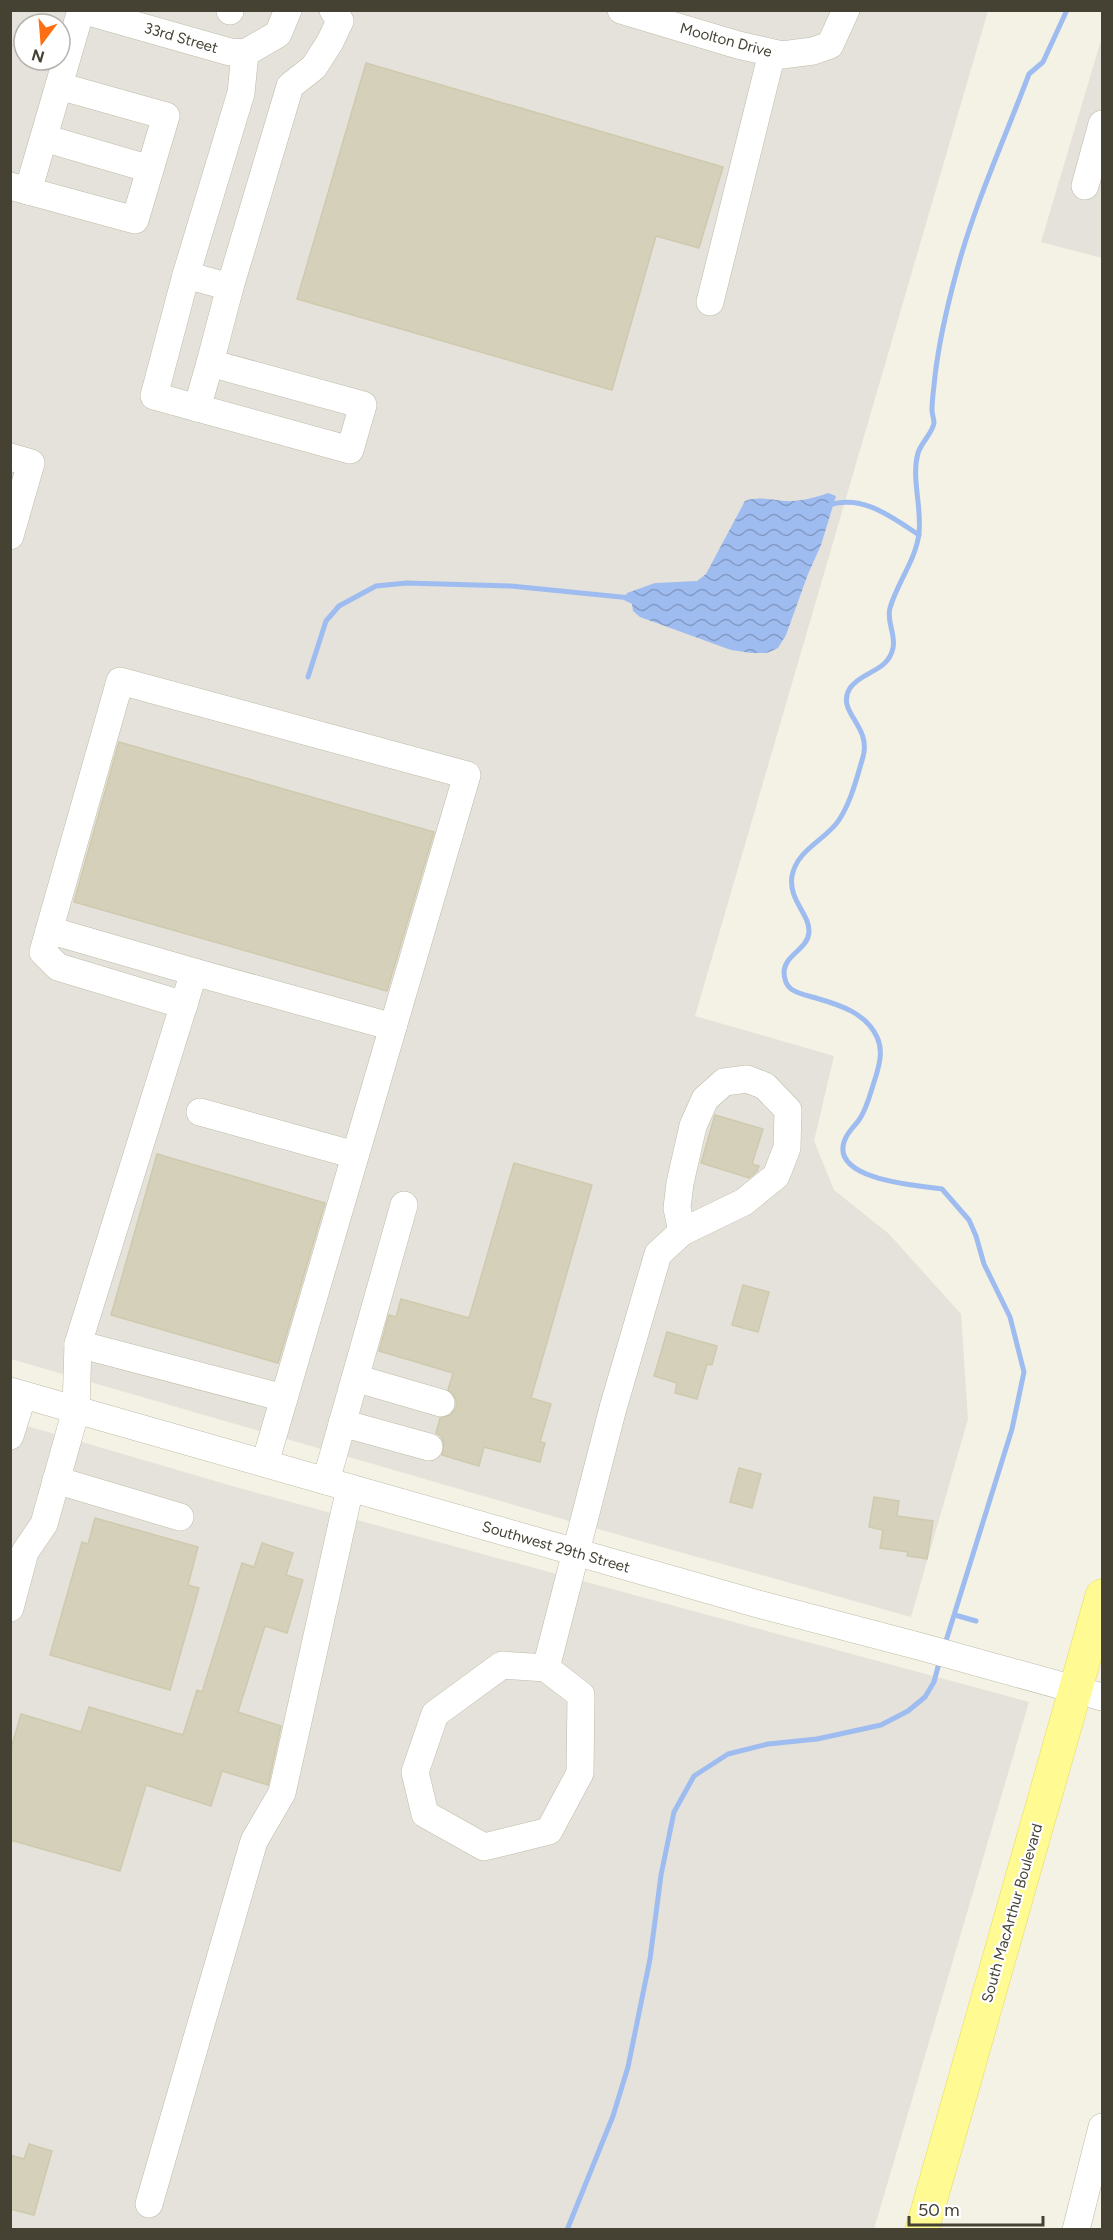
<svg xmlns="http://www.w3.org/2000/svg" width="1113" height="2240" font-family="Figtree,sans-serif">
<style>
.industrial{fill:#e4e2da;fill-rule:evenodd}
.water{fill:url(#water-waves)}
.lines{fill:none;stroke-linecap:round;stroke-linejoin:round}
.stream{stroke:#9fbcf1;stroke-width:5}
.building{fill:#d4d0ba;stroke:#cfcaad;stroke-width:1.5}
.minor-casing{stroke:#bebca7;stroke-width:28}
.major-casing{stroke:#e5dd60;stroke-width:34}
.minor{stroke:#fff;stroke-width:27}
.major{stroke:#fffa91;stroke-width:33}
.labels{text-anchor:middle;stroke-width:4.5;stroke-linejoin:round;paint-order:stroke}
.street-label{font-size:15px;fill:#454234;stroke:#fff}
</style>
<defs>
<pattern id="water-waves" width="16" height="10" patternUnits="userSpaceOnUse" patternTransform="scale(1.5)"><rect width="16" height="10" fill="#9fbcf1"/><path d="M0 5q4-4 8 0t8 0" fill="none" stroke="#839ac4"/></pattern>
</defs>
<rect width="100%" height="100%" fill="#f3f2e4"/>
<g class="industrial">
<path d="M10 11H988L695 1016 834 1056 814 1141 834 1190 889 1234 961 1314 968 1419 911 1617 559 1518 11 1359ZM24 24H60V60H24Z"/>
<path d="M1102 37V258L1041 242Z"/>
<path d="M10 1421 239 1488 1029 1702 874 2229H11Z"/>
</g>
<path class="water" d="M828 493 836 496 821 545 808 574 786 635 778 648 767 653H751L731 650 640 617 633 611 632 604 624 600 627 593 655 583 697 581 706 574 745 501C759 496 770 500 784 501 799 502 814 498 828 493Z"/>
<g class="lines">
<g class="stream">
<path d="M827 506C861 493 892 517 919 535"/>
<path d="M308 677 326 621 339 606 376 586 407 583 511 586 631 598"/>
<path d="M955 1615 976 1621"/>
<path d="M945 1644 1012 1429 1024 1372 1010 1317 984 1264 976 1236 969 1220 942 1189C919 1186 832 1180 844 1142 847 1132 854 1127 859 1120 868 1107 871 1090 876 1076 880 1062 883 1050 877 1037 866 1013 840 1005 816 998 809 996 798 994 791 989 786 985 784 977 784 971 786 954 808 949 809 932 810 914 788 900 792 876 797 849 826 840 839 820 851 802 857 777 863 757 872 725 835 712 850 688 862 671 888 672 893 648 896 634 886 621 890 608 897 583 916 560 919 533 922 507 911 478 918 453 921 443 933 432 934 423 934 419 932 414 932 410 932 399 934 387 935 376 939 342 948 303 957 270 975 203 1005 138 1029 74L1043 62 1067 10"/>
<path d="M567 2230 613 2116 628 2067 650 1959 661 1875 674 1812 694 1776 728 1754 768 1744 817 1739 881 1725 908 1711 925 1697 934 1682 940 1659"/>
</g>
</g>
<g class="building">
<path d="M366 63 723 167 699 248 656 236 612 390 297 299Z"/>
<path d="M119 742 434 832 387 991 74 902Z"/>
<path d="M715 1115 763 1129 752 1164 759 1166 757 1171 749 1178 701 1163Z"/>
<path d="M157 1154 325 1203 278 1363 111 1315Z"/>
<path d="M514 1163 592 1185 531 1398 551 1404 540 1442 545 1443 540 1462 484 1447 479 1466 442 1455 444 1444 441 1436 436 1433 440 1418 451 1415 456 1408V1399L448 1390 453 1373 379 1351 389 1315 396 1317 401 1299 469 1318Z"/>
<path d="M743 1285 769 1292 758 1332 732 1325Z"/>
<path d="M667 1332 717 1346 712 1365 707 1364 697 1399 675 1393 677 1383 654 1376Z"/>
<path d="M739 1468 761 1474 752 1508 730 1502Z"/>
<path d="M874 1497 899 1501 897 1516 933 1521 927 1559 907 1556 908 1552 880 1548 883 1530 869 1527Z"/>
<path d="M95 1518 198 1547 188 1585 199 1588 170 1690 50 1655 82 1542 88 1544Z"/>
<path d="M262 1543 293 1553 286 1575 303 1580 287 1633 265 1626 238 1712 281 1726 268 1785 222 1771 211 1806 146 1785 120 1871 10 1840V1752L21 1714 81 1732 89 1707 183 1735 197 1690 202 1692 242 1563 254 1567Z"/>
<path d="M29 2144 52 2151 34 2215 10 2209V2155L24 2159Z"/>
</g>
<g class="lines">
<defs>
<g id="minor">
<path d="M82 10 230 52 245 53"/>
<path d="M621 10 738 45 782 55 813 51 830 45 846 10"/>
<path d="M230 11V10"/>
<path d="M245 53 241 93 186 275 230 287 290 86 314 67 330 42 340 21 333 10"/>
<path d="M245 53 278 34 288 10"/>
<path d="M44 138 150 169"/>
<path d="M10 186 135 220 166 116 59 86"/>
<path d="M1085 186 1102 124"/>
<path d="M28 191 81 10"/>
<path d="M186 275 154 396 350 450 363 405 210 363 230 287"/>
<path d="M710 302 772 53"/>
<path d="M197 408 210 363"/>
<path d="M10 457 31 463 10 536"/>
<path d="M49 930 194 972"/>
<path d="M184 1005 58 967 43 952 120 681 467 775 393 1027"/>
<path d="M200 1112 355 1155"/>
<path d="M78 1344 284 1398"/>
<path d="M355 1378 441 1403"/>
<path d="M10 1391 758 1604 922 1647 1102 1697"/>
<path d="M342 1423 429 1447"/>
<path d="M10 1436 23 1395"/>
<path d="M56 1480 180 1517"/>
<path d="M326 1481 404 1205"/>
<path d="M10 1608 25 1552 44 1524 76 1410 78 1344 194 972 393 1027 265 1463"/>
<path d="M546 1668 502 1665 435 1714 415 1772 425 1814 484 1847 549 1831 580 1773 581 1695 546 1668 613 1408 658 1254 682 1232 744 1202 776 1176 787 1148 788 1110 765 1086 747 1079 724 1082 705 1099 693 1126 680 1183 677 1208 682 1232"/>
<path d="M149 2204 254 1841 282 1793 350 1488"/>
<path d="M1076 2230 1102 2127"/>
</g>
<path id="major" d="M922 2230 1102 1596"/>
</defs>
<use href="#minor" class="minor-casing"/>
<use href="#major" class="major-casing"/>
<use href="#minor" class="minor"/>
<use href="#major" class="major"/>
</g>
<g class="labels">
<g class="street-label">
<text transform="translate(181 38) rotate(16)" y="5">33rd Street</text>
<text transform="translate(726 40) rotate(15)" y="5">Moolton Drive</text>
<text transform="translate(556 1547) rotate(16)" y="5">Southwest 29th Street</text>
<text transform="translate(1012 1913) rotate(-74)" y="5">South MacArthur Boulevard</text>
</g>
</g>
<rect width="1113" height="2240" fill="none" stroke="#454234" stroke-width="24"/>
<g transform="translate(42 42) rotate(196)"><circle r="28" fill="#ffffff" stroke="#b5b3ae" stroke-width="1.5"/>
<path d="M0-4.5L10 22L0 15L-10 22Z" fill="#fd6d11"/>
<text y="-9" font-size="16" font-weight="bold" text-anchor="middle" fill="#454234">N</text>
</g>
<path d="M909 2216v9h134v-9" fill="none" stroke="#454234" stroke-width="3"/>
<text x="918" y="2216" font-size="18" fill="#454234" stroke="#ffffff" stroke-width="4.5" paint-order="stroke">50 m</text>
</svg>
